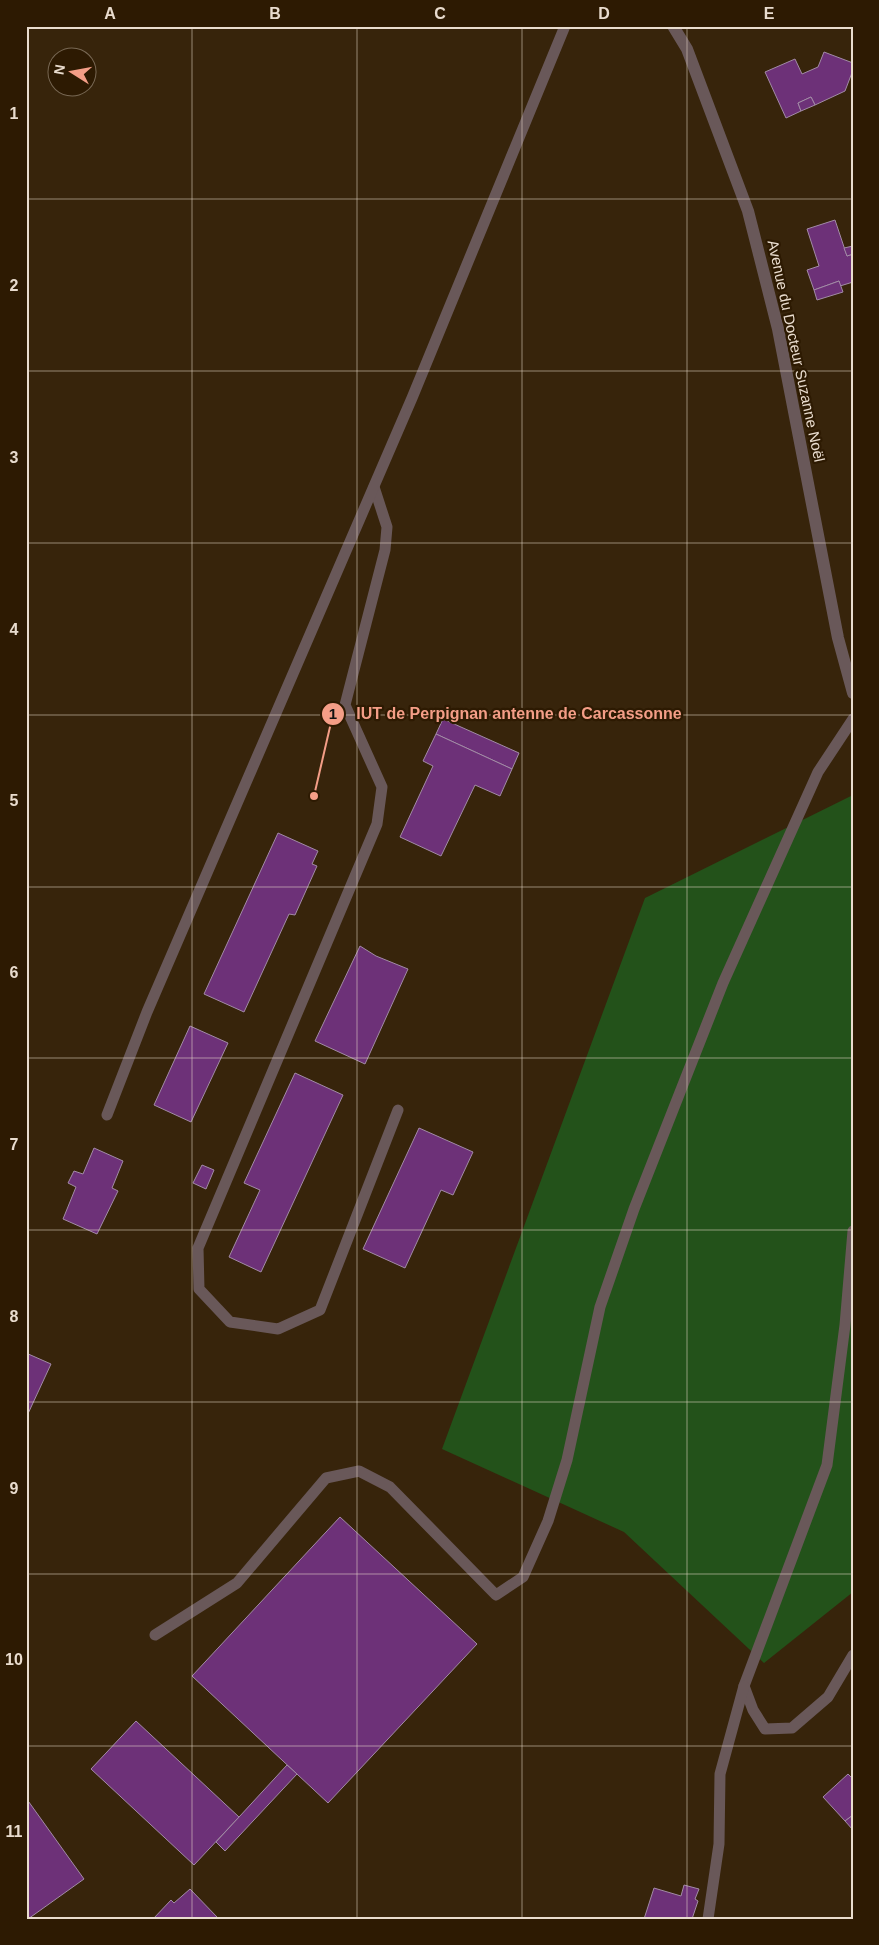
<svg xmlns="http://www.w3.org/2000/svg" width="879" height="1945" font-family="Helvetica,sans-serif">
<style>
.green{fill:#23521a}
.building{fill:#6d3178;stroke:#a28ba6}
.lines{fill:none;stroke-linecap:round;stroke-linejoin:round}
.lane{stroke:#695859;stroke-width:11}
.street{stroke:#695859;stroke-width:12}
.grid{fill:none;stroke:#e9dcce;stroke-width:1;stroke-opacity:0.55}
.labels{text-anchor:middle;stroke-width:4.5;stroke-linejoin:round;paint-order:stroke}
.street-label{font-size:15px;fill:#e9dcce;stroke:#2d1a02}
.leader{fill:none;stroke:#f49e87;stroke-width:2}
.callout-dot{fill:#f49e87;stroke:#2d1a02;stroke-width:2}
.mark-label{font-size:15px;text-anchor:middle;font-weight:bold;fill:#111}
.callout-label{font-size:16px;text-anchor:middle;font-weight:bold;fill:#f49e87;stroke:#2d1a02;stroke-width:4.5;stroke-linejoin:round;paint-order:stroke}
.neatline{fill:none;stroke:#e9dcce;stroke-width:2}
.grid-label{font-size:16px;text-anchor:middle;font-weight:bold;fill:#e9dcce}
</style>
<rect width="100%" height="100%" fill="#37240b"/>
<path class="green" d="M853 795V1592L764 1663 624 1532 442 1449 645 898Z"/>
<g class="building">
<path d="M824 52 853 63V70L845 91 815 105 811 97 798 103 801 111 786 118 765 72 795 59 802 74 818 67Z"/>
<path d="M811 97 815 105 801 111 798 103Z"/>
<path d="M835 220 847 256 853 254V282L840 286 839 281 814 290 807 270 819 266 807 229Z"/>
<path d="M853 246V254L847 256 844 248Z"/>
<path d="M839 281 843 292 817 300 814 290Z"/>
<path d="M443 719 519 753 512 769 436 734Z"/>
<path d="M436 734 512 769 500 796 475 785 441 856 400 837 433 766 423 761Z"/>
<path d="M278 833 318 851 312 864 317 866 295 915 289 914 244 1012 204 994Z"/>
<path d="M360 946 376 956 408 969 365 1064 315 1041Z"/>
<path d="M190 1026 228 1043 191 1122 154 1105Z"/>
<path d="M295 1073 343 1095 261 1272 229 1257 260 1190 244 1183Z"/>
<path d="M419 1128 473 1152 453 1195 441 1190 405 1268 363 1249Z"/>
<path d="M94 1148 123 1161 112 1188 118 1191 97 1234 63 1219 76 1187 68 1183 74 1171 83 1174Z"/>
<path d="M202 1165 214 1170 206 1189 193 1183Z"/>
<path d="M26 1353 51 1364 26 1418Z"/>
<path d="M340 1517 477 1644 328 1803 192 1676Z"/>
<path d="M136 1721 239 1817 194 1865 91 1769Z"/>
<path d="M287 1765 297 1774 225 1851 216 1842Z"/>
<path d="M848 1774 853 1779V1815L845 1821 823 1797Z"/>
<path d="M26 1798 84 1879 28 1919H26Z"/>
<path d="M853 1815V1830L845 1821Z"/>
<path d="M684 1885 699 1889 695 1899 698 1901 692 1919H644L654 1888 681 1896Z"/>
<path d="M190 1889 217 1917 215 1919H153L171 1900 174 1903Z"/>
</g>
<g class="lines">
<g class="lane">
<path d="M374 487 387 527 385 550 345 705 382 787 377 824 198 1248 199 1289 230 1322 278 1329 320 1310 398 1110"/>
<path d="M107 1115 147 1012 412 398 565 26"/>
<path d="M853 1231 845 1325 827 1465 744 1686 753 1710 765 1729 792 1728 828 1697 853 1655"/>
<path d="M155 1635 237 1583 326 1478 359 1471 390 1487 496 1595 523 1577 548 1521 567 1460 600 1307 634 1209 723 983 818 772 853 719"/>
<path d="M708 1919 719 1844 720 1774 744 1686"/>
</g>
<path class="street" d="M673 26 687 49 748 211 778 329 838 638 853 693"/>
</g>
<path class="grid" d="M192 26V1919M357 26V1919M522 26V1919M687 26V1919M26 199H853M26 371H853M26 543H853M26 715H853M26 887H853M26 1058H853M26 1230H853M26 1402H853M26 1574H853M26 1746H853"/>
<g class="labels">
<g class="street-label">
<text transform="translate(796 351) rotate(78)" y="5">Avenue du Docteur Suzanne Noël</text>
</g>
</g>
<path class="leader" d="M314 796L333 714"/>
<g class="callout-dot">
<circle cx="314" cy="796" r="5"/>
<circle cx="333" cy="714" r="12"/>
</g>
<g class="mark-label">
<text x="333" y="719">1</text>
</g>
<g class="callout-label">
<text x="519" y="719">IUT de Perpignan antenne de Carcassonne</text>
</g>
<rect width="879" height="1945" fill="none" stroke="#2d1a02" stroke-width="55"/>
<g transform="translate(72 72) rotate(281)"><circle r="24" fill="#2d1a02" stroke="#786854"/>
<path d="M0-4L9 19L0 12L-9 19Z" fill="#f49e87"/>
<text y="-8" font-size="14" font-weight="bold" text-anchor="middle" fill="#e9dcce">N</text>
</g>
<rect x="28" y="28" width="824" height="1890" class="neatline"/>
<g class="grid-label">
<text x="110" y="19">A</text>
<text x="275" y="19">B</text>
<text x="440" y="19">C</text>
<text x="604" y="19">D</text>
<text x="769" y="19">E</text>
<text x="14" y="119">1</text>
<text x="14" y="291">2</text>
<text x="14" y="463">3</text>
<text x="14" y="635">4</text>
<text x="14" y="806">5</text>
<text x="14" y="978">6</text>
<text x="14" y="1150">7</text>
<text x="14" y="1322">8</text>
<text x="14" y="1494">9</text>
<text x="14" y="1665">10</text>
<text x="14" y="1837">11</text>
</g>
</svg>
